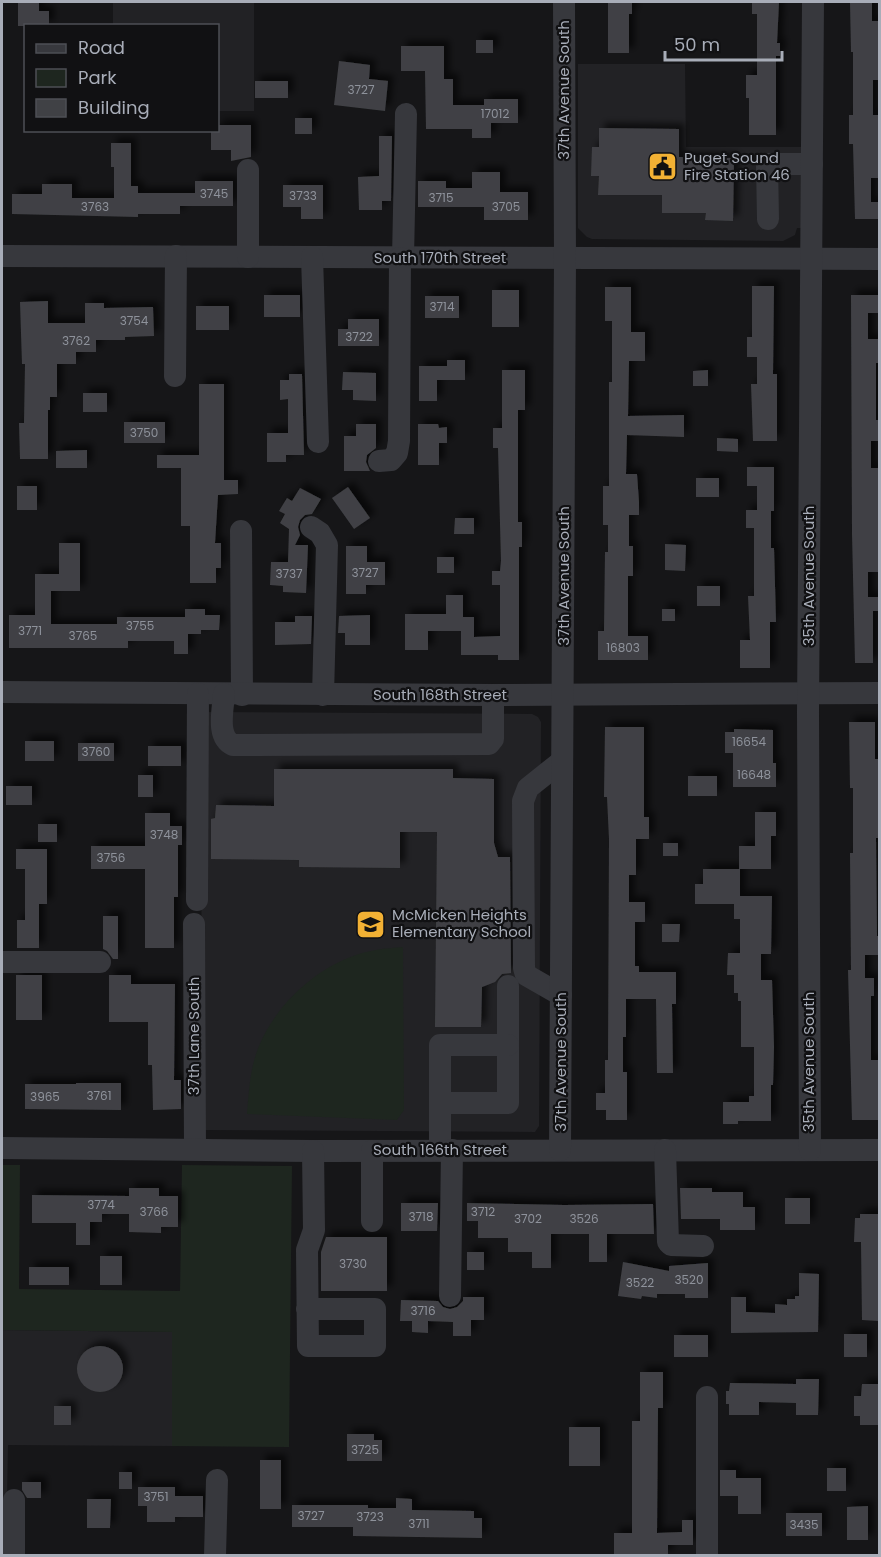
<svg xmlns="http://www.w3.org/2000/svg" width="881" height="1557" font-family="Poppins,sans-serif">
<style>
.built{fill:#222225}
.green{fill:#1e261f}
.building{fill:#404145;filter:url(#shadow)}
.lines{fill:none;stroke-linecap:round;stroke-linejoin:round}
.minor{stroke:#37383d;stroke-width:22}
.labels{text-anchor:middle;stroke-width:4.5;stroke-linejoin:round;paint-order:stroke}
.number-label{font-size:12px;fill:#8e929b}
.street-label{font-size:15px;fill:#a8adb8;stroke:#111113}
.poi-label{font-size:15px;fill:#a8adb8;stroke:#111113;text-anchor:start}
</style>
<defs>
<filter id="shadow"><feDropShadow dx="5.5" dy="-5.5" stdDeviation="3" flood-color="#0009"/></filter>
</defs>
<rect width="100%" height="100%" fill="#161618"/>
<g class="built">
<path d="M113 2H254V111H218V26L113 25Z"/>
<path d="M578 64H685L686 147H802V228H797L795 235 783 241 592 239 587 237 578 228Z"/>
<path d="M202 712 532 714 538 717 541 722 539 1126 535 1132 201 1130Z"/>
<path d="M2 1330 173 1332 172 1446 8 1445 6 1555 2 1556Z"/>
</g>
<g class="green">
<path d="M403 947 404 1110 397 1120 247 1114C249 1091 250 1067 259 1046 278 1000 326 958 376 950 385 948 394 948 403 947Z"/>
<path d="M2 1165H20L19 1289 180 1291 182 1165 292 1166 289 1447 172 1446V1332L2 1330Z"/>
</g>
<g class="building">
<path d="M18 2H39V11H49V26H18Z"/>
<path d="M608 2H632V14H629V53H608Z"/>
<path d="M752 2H779L777 43H780V56H776V135H749V98H746V75H757V14H752Z"/>
<path d="M850 2H872V21H878L879 31V80H873V115H879V178H871V202H879V219H855L853 144H849V115H853V52H851Z"/>
<rect x="476" y="40" width="17" height="13"/>
<path d="M401 46H444V79H453V105H484V99H518V123H491V138H472V129H426L425 71H401Z"/>
<path d="M339 61 370 65 369 79 388 81 385 111 334 105Z"/>
<rect x="255" y="81" width="33" height="17"/>
<rect x="295" y="118" width="17" height="16"/>
<path d="M218 125H251V157L231 161V150H211V130H218Z"/>
<path d="M599 128 679 129V157L734 158 733 221 705 220 706 213H662V195H598L599 176H591L592 147H599Z"/>
<path d="M379 136H392L391 201H382V210H359L358 177 379 176Z"/>
<path d="M111 143H131V186H138V193H195V181H233V206H180V214H138V217L12 214V194H42V184H72V198H114V167H111Z"/>
<path d="M472 172H500V192H528V220H484V207H418V181H446V188H472Z"/>
<path d="M283 185H323V219H301V207H283Z"/>
<path d="M752 286H774L773 374H777V441H753L751 384H757V357H747V337H752Z"/>
<path d="M605 287H631V332H645V361H629L628 416 684 415V437L627 435 626 474H637L639 502V515H629V546H633V576H628V636H648V660H598V631H604L605 552H608V525H603V486H609V382H612V321H605Z"/>
<rect x="492" y="290" width="27" height="37"/>
<rect x="264" y="295" width="36" height="22"/>
<path d="M851 295H878V313H868V339H879V363H876V420H879V441H871V468H878V572H868V597H878V611H873V663H855L852 533Z"/>
<rect x="425" y="296" width="34" height="22"/>
<path d="M48 301V323H85V303H104V308L153 307 154 336 125 337V340H96V352H76V364H57V397H50V410H48V459H20L19 423H24L25 364H22L20 302Z"/>
<rect x="196" y="306" width="33" height="24"/>
<path d="M348 319H379V346H338V329H348Z"/>
<path d="M447 360H465V380H437V401H419V366H447Z"/>
<path d="M502 370H525V410H518V522H522V547H519V660H498V655H461V631H428V650H405V614H446V595H463V617H474V637L500 636V585H492V571H500L501 561 498 448H493V428H502Z"/>
<path d="M708 370V386H693V371Z"/>
<path d="M343 372 376 373V401L353 400V390H342Z"/>
<path d="M289 374H302L304 455H286V462H267V433H288V399L280 400V380H289Z"/>
<path d="M199 384H224V480H238V494L218 495 215 543H221V568H216V583H190V526H181V468H157V455H199Z"/>
<rect x="83" y="393" width="24" height="19"/>
<rect x="124" y="422" width="41" height="21"/>
<path d="M356 424H376V448L367 455 366 462 370 471H344V436H356Z"/>
<path d="M418 424H438L439 428 447 427V443H439V465H418Z"/>
<path d="M717 438 738 439V452L717 451Z"/>
<path d="M87 450V468H56V451Z"/>
<path d="M747 467H774V511H771V548H774L776 622H770V668H740V640H750L748 596H754V528H746V510H757V486H747Z"/>
<rect x="696" y="478" width="23" height="19"/>
<rect x="17" y="486" width="20" height="24"/>
<path d="M348 487 370 518 354 529 332 498Z"/>
<path d="M300 488 321 499 312 514 305 515 300 520 298 527 300 535 295 545H308L306 593 283 592V586L270 585 271 562H288L289 529 280 523 285 514 279 511 287 498 292 501Z"/>
<path d="M455 518H474V534H454Z"/>
<path d="M59 543H80V591H51V624H117V617H185V609H205V615H220L219 630H201V634H188V654H174V641H128V648H9V615H35V574H59Z"/>
<path d="M665 544 686 545 685 571 665 570Z"/>
<path d="M346 546H367V562H385V585H366V594H346Z"/>
<rect x="437" y="557" width="17" height="16"/>
<rect x="697" y="586" width="23" height="20"/>
<rect x="662" y="609" width="13" height="12"/>
<path d="M370 615V645H345V633H338L339 616Z"/>
<path d="M295 616H312L311 644 275 645V622H295Z"/>
<path d="M849 722H875V759H879V838H876L877 936H879V955H865V978H874V996H871V1060H878L879 1120H852L848 970H851L850 853H853V788H850Z"/>
<path d="M605 727H644V817H649V839H636V875H629V902H645V922H635V966H639V972H676V1004H672L673 1073H657L656 999H626V1037H623V1072H627V1120H606V1110H596V1093H605V1060H608L609 839 607 797H604Z"/>
<path d="M734 729 773 730V763H776V787H733V753H725V732H734Z"/>
<rect x="25" y="741" width="29" height="20"/>
<rect x="78" y="743" width="36" height="18"/>
<rect x="148" y="746" width="33" height="20"/>
<path d="M274 769H453V778L494 779V843L498 857H510L511 973 502 974 495 982 482 987 481 1027H435L437 832H400V868L299 867V860L211 859V819L215 818 216 805 274 806Z"/>
<rect x="138" y="775" width="15" height="22"/>
<rect x="688" y="776" width="29" height="20"/>
<rect x="6" y="786" width="26" height="19"/>
<path d="M755 812H776V836H771V869H740V896H772L771 954H761V980H772L774 1047 773 1085H771V1121H738V1124H723V1102H749V1096H754V1047H741V1001H738V993H734V975H727L728 953H740V919H734V904H695V884H703V869H739V846H755Z"/>
<path d="M145 813H170V826H182V845H178V897H174V948H145V869H91V846H145Z"/>
<rect x="38" y="824" width="19" height="18"/>
<rect x="663" y="843" width="15" height="13"/>
<path d="M16 849H47V904H39V948H17V920H25V869H16Z"/>
<path d="M103 916H118V959H113L107 951 103 949Z"/>
<path d="M662 924H680L679 942H662Z"/>
<rect x="16" y="975" width="26" height="45"/>
<path d="M109 975H131V984H175L174 1080H181V1109L153 1110 152 1065H148V1022H109Z"/>
<path d="M76 1083H121V1110L25 1109V1084H76Z"/>
<path d="M129 1188H159V1196H178V1227H161V1233L129 1232V1214H102V1222H90V1245H76V1223H32V1195L129 1196Z"/>
<path d="M680 1188H712V1192H743V1207H755V1230H720V1219H681Z"/>
<rect x="785" y="1198" width="25" height="26"/>
<path d="M401 1203H438L437 1231H401Z"/>
<path d="M467 1203 564 1205 653 1204 654 1234H607V1262H589V1234H551V1268H532V1252H508V1238H478V1221H467Z"/>
<path d="M860 1214H879V1321L862 1320 861 1242H854L855 1218H860Z"/>
<path d="M326 1237H387V1291H321V1252Z"/>
<rect x="467" y="1252" width="17" height="18"/>
<rect x="100" y="1256" width="22" height="29"/>
<path d="M623 1262 669 1271V1266L708 1263V1298H685V1294H657V1298L642 1296 641 1299 618 1296Z"/>
<rect x="29" y="1267" width="40" height="18"/>
<path d="M799 1273 819 1274 818 1332 731 1333V1297H746V1312L775 1313V1304L787 1305V1299H795V1296H799Z"/>
<path d="M463 1297H484V1320H471V1336H453V1322L428 1321V1333L412 1332V1321H400L401 1300 438 1301 443 1307 450 1309 457 1307 463 1301Z"/>
<rect x="844" y="1334" width="23" height="23"/>
<rect x="674" y="1335" width="34" height="22"/>
<circle cx="100" cy="1369" r="23"/>
<path d="M640 1372H663V1408H658L657 1533 682 1532V1520H693V1545H668V1555L614 1556V1533H632V1421H640Z"/>
<path d="M796 1379H819L818 1415H796V1403L759 1402V1415H729V1404H726V1391H729L730 1383 796 1384Z"/>
<path d="M862 1384H878V1425H860V1416H854V1396H861Z"/>
<rect x="54" y="1406" width="17" height="19"/>
<rect x="569" y="1427" width="31" height="39"/>
<path d="M347 1434H374V1440H382V1461H347Z"/>
<rect x="260" y="1460" width="21" height="49"/>
<rect x="827" y="1468" width="19" height="23"/>
<path d="M720 1470H736V1478H761V1514H738V1496H720Z"/>
<rect x="119" y="1472" width="13" height="17"/>
<path d="M22 1482H41V1498H27L22 1490Z"/>
<path d="M138 1487H175V1496H203V1517H175V1522H147V1506H138Z"/>
<path d="M396 1498 412 1499V1510L474 1511V1518H482V1538L353 1536V1527H292V1505H368V1508H396Z"/>
<path d="M87 1499H111L110 1528H87Z"/>
<path d="M868 1506V1540H847V1507Z"/>
<rect x="786" y="1513" width="36" height="23"/>
</g>
<g class="lines">
<g class="minor">
<path d="M768 219 767 164H812"/>
<path d="M2 256 880 259"/>
<path d="M248 257V170"/>
<path d="M312 257 318 442"/>
<path d="M403 258 406 114"/>
<path d="M175 376 176 256"/>
<path d="M379 461 391 460 397 453 399 441 400 258"/>
<path d="M311 527 320 533 327 545 323 695"/>
<path d="M241 531 242 695"/>
<path d="M2 692 493 695 880 693"/>
<path d="M224 694C223 710 216 737 233 745L489 744 493 739V695"/>
<path d="M197 900 198 694"/>
<path d="M194 924 195 1149"/>
<path d="M2 962H100"/>
<path d="M561 995 526 975 524 968 523 801 528 788 562 761"/>
<path d="M440 1103H508V986"/>
<path d="M2 1148 313 1151 880 1150"/>
<path d="M440 1150V1045H508"/>
<path d="M560 1150 565 259 564 2"/>
<path d="M665 1150 668 1242 671 1245 703 1246"/>
<path d="M810 1150 808 713 813 2"/>
<path d="M372 1151V1221"/>
<path d="M450 1296 452 1150"/>
<path d="M307 1309H375V1346H308L307 1250 314 1230 313 1151"/>
<path d="M14 1556V1500"/>
<path d="M215 1556 217 1480"/>
<path d="M707 1556V1397"/>
</g>
</g>
<defs>
<symbol id="civic-square" viewBox="-11 -11 22 22"><rect x="-9" y="-9" width="18" height="18" rx="4" fill="#f2b134" stroke="#111113"/><path d="M-.6-6.5H3V-4.5H.6V-3L4-1V1h2V6H-6V1h2V-1L-.6-3ZM-1.2 2.5V6h2.4V2.5Z" fill="#111"/></symbol>
<symbol id="school-square" viewBox="-11 -11 22 22"><rect x="-9" y="-9" width="18" height="18" rx="4" fill="#f2b134" stroke="#111113"/><path d="M0-5L7-2L0 1L-7-2ZM-4 1L0 2.5L4 1V4Q0 6-4 4Z" fill="#111"/></symbol>
</defs>
<g fill-rule="evenodd">
<use href="#civic-square" x="646" y="150" width="33" height="33"/>
<use href="#school-square" x="354" y="908" width="33" height="33"/>
</g>
<g class="labels">
<g class="number-label">
<text x="361" y="94">3727</text>
<text x="495" y="118">17012</text>
<text x="214" y="198">3745</text>
<text x="303" y="200">3733</text>
<text x="441" y="202">3715</text>
<text x="95" y="211">3763</text>
<text x="506" y="211">3705</text>
<text x="442" y="311">3714</text>
<text x="134" y="325">3754</text>
<text x="359" y="341">3722</text>
<text x="76" y="345">3762</text>
<text x="144" y="437">3750</text>
<text x="365" y="577">3727</text>
<text x="289" y="578">3737</text>
<text x="140" y="630">3755</text>
<text x="30" y="635">3771</text>
<text x="83" y="640">3765</text>
<text x="623" y="652">16803</text>
<text x="749" y="746">16654</text>
<text x="96" y="756">3760</text>
<text x="754" y="779">16648</text>
<text x="164" y="839">3748</text>
<text x="111" y="862">3756</text>
<text x="99" y="1100">3761</text>
<text x="45" y="1101">3965</text>
<text x="101" y="1209">3774</text>
<text x="154" y="1216">3766</text>
<text x="483" y="1216">3712</text>
<text x="421" y="1221">3718</text>
<text x="528" y="1223">3702</text>
<text x="584" y="1223">3526</text>
<text x="353" y="1268">3730</text>
<text x="689" y="1284">3520</text>
<text x="640" y="1287">3522</text>
<text x="423" y="1315">3716</text>
<text x="365" y="1454">3725</text>
<text x="156" y="1501">3751</text>
<text x="311" y="1520">3727</text>
<text x="370" y="1521">3723</text>
<text x="419" y="1528">3711</text>
<text x="804" y="1529">3435</text>
</g>
<g class="street-label">
<text transform="translate(564 90) rotate(-90)" y="5">37th Avenue South</text>
<text x="440" y="263">South 170th Street</text>
<text transform="translate(564 576) rotate(-90)" y="5">37th Avenue South</text>
<text transform="translate(809 576) rotate(-90)" y="5">35th Avenue South</text>
<text x="440" y="700">South 168th Street</text>
<text transform="translate(194 1036) rotate(-90)" y="5">37th Lane South</text>
<text transform="translate(561 1062) rotate(-90)" y="5">37th Avenue South</text>
<text transform="translate(809 1062) rotate(-90)" y="5">35th Avenue South</text>
<text x="440" y="1155">South 166th Street</text>
</g>
<g class="poi-label">
<text x="684" y="163">Puget Sound<tspan x="684" dy="17">Fire Station 46</tspan></text>
<text x="392" y="920">McMicken Heights<tspan x="392" dy="17">Elementary School</tspan></text>
</g>
</g>
<rect width="881" height="1557" fill="none" stroke="#a8adb8" stroke-width="6"/>
<rect x="24" y="24" width="195" height="108" fill="#111113" stroke="#4d4f55" stroke-width="1.5"/>
<rect x="36" y="44" width="30" height="9" fill="#37383d" stroke="#4d4f55" stroke-width="1.5"/>
<text x="78" y="54" font-size="18" fill="#a8adb8">Road</text>
<rect x="36" y="69" width="30" height="18" fill="#1e261f" stroke="#4d4f55" stroke-width="1.5"/>
<text x="78" y="84" font-size="18" fill="#a8adb8">Park</text>
<rect x="36" y="99" width="30" height="18" fill="#404145" stroke="#4d4f55" stroke-width="1.5"/>
<text x="78" y="114" font-size="18" fill="#a8adb8">Building</text>
<path d="M665 51v9h117v-9" fill="none" stroke="#a8adb8" stroke-width="3"/>
<text x="674" y="51" font-size="18" fill="#a8adb8" stroke="#111113" stroke-width="4.5" paint-order="stroke">50 m</text>
</svg>
